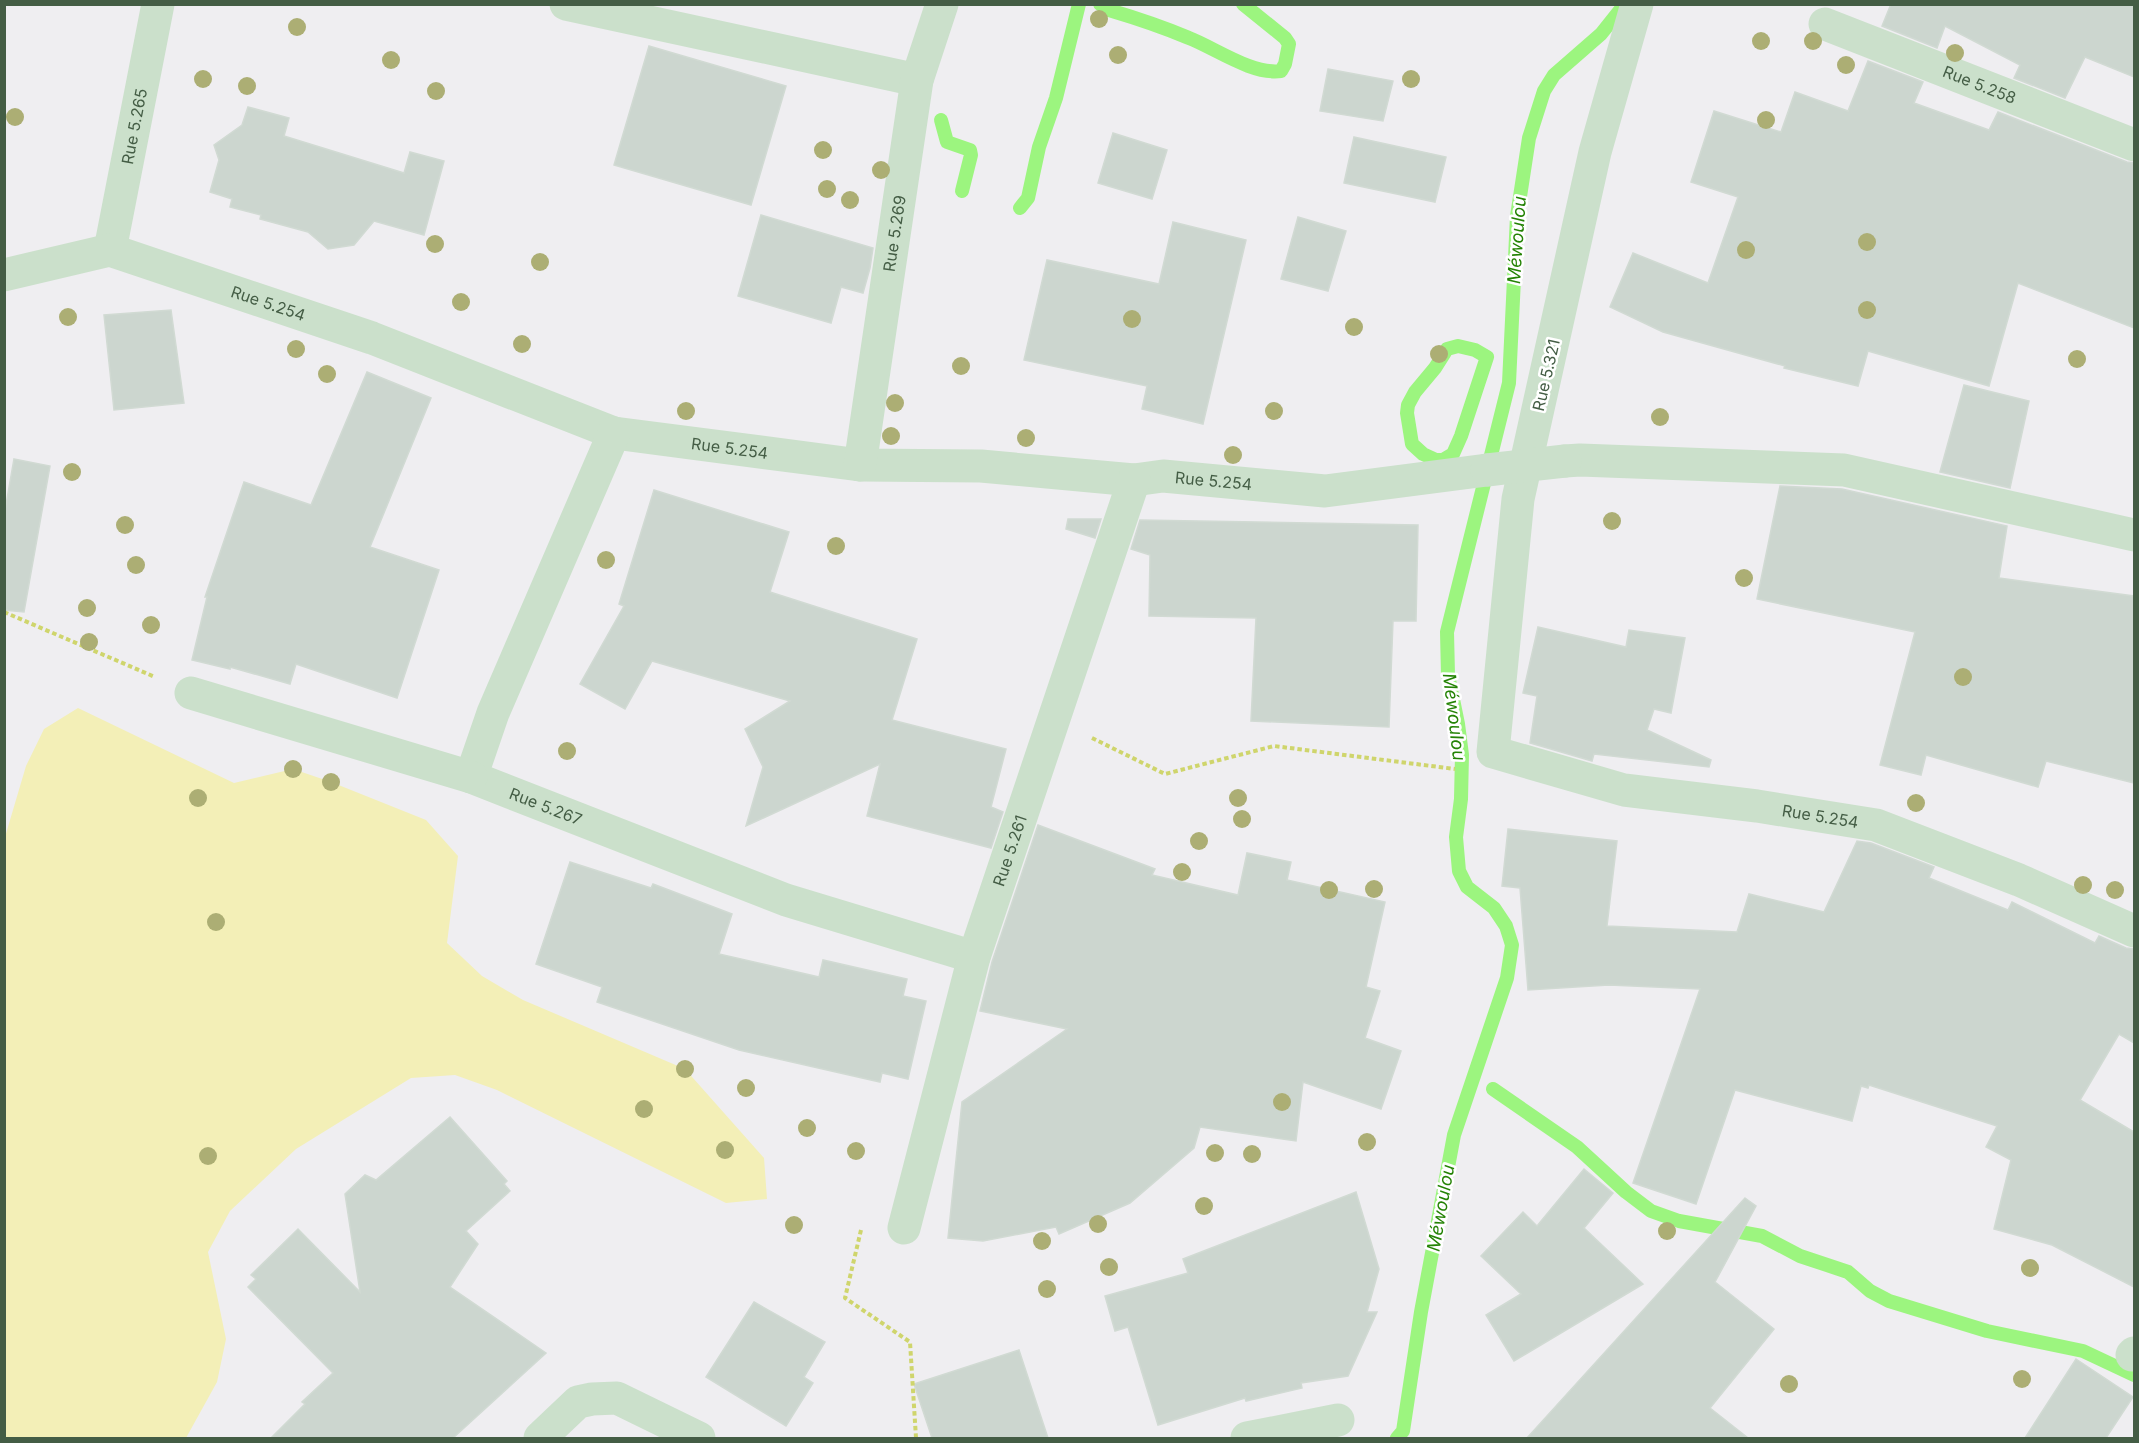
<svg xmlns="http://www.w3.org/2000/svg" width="2139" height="1443" font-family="Inter,sans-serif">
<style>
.green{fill:#f3efb7}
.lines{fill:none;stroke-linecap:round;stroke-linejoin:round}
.stream{stroke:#9cf57f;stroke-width:14}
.building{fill:#ccd6cf;stroke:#d1dad3;stroke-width:1.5}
.path{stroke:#cfd56c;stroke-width:4;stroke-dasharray:4.5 3;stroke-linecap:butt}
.minor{stroke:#cbe0cb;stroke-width:33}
.minor-bridge{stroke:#cbe0cb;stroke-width:33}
.tree{fill:#acae74}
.labels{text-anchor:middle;stroke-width:5;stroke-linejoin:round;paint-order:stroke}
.street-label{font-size:16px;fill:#445d45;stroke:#fff}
.water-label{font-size:18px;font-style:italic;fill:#248305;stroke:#fff}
</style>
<rect width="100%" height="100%" fill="#efeef1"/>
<path class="green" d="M78 708 234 783 293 769 331 782 426 820 458 856 447 943 482 976 523 1000 685 1069 764 1158 767 1199 726 1203 497 1090 455 1075 411 1078 296 1149 230 1211 208 1252 226 1339 217 1382 186 1438H5V837L26 766 44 729Z"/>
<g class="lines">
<g class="stream">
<path d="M1100 4 1109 10C1136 18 1163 27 1189 38 1215 48 1252 75 1281 71L1285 64 1289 44 1285 38 1243 4"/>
<path d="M941 120 947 142 970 150 971 155 962 191"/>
<path d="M1020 208 1028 198 1039 147 1056 98 1079 4"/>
<path d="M1458 346 1475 350 1487 357 1461 436 1453 454 1443 460H1436L1423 454 1412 444 1407 413 1408 405 1415 392 1435 368 1447 349Z"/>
<path d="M1493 1089 1577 1147 1626 1192 1651 1211 1679 1221 1762 1236 1800 1256 1848 1272 1870 1291 1889 1301 1987 1331 2083 1351 2134 1375"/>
<path d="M1397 1438 1403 1431 1421 1312 1454 1135 1507 978 1512 945 1506 926 1494 908 1467 887 1459 871 1456 837 1461 799 1462 755 1458 724 1448 675 1447 632 1509 383 1517 216 1529 138 1544 91 1554 75 1601 34 1625 4"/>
</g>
</g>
<g class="building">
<path d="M1891 4H2134V77L2085 57 2065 98 2014 78 2020 65 1945 26 1937 48 1882 26Z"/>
<path d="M649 46 786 86 751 205 614 165Z"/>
<path d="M1868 61 1923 82 1914 103 1989 130 1998 112 2127 162 2134 163V328L2018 283 1989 386 1868 351 1858 386 1784 368 1785 366 1663 332 1610 307 1633 253 1708 283 1738 197 1691 182 1714 111 1781 132 1795 92 1848 111Z"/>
<path d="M1328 69 1393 81 1383 121 1320 111Z"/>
<path d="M248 107 289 118 284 136 404 173 410 152 444 161 424 235 374 221 354 245 328 249 308 232 260 219 261 215 230 207 232 199 210 192 219 160 214 145 242 125Z"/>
<path d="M1113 133 1167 150 1152 199 1098 183Z"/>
<path d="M1354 137 1446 157 1435 202 1344 183Z"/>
<path d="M761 215 873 248 870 268 863 293 841 287 831 323 738 296Z"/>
<path d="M1298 217 1346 231 1328 291 1281 279Z"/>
<path d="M1173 222 1246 240 1203 424 1142 409 1147 386 1024 360 1047 260 1159 284Z"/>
<path d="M171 310 184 403 114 410 104 315Z"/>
<path d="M367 372 431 398 370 547 439 570 397 698 296 664 290 684 230 667V669L192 660 207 597H205L244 482 311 505Z"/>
<path d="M1964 385 2029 401 2010 488 1940 472Z"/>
<path d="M14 459 50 466 24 612 4 610V516Z"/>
<path d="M1780 486 1842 489 2007 526 1999 578 2134 596V783L2046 761 2038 787 1926 755 1921 775 1880 765 1915 632 1757 599Z"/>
<path d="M654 490 789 532 770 592 917 639 892 720 1006 749 991 807 1003 812 991 848 867 816 880 764 746 826 763 767 745 729 790 701 652 661 625 709 580 684 624 606 619 604Z"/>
<path d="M1068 519H1101L1095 538 1066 529Z"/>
<path d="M1140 520 1418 525 1416 621H1393L1389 727 1251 721 1256 618 1149 616 1150 555 1131 549Z"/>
<path d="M1538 627 1626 647 1629 630 1685 638 1671 713 1654 709 1647 730 1711 760 1709 767 1594 754 1592 761 1530 743 1537 696 1523 693Z"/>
<path d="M1038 825 1155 869 1152 875 1238 895 1247 853 1291 862 1287 880 1385 902 1366 987 1380 991 1365 1038 1401 1051 1381 1109 1303 1082 1296 1141 1200 1127 1194 1148 1130 1203 1059 1234 1056 1227 983 1241 948 1238 962 1102 1067 1029 980 1011 992 962Z"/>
<path d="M1508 829 1617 841 1607 926 1737 932 1749 894 1824 912 1857 841 1871 843 1934 867 1929 878 2008 910 2012 902 2095 943 2099 936 2126 948 2134 949V1043L2119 1034 2080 1100 2134 1132V1287L2052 1245 1994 1229 2011 1160 1986 1147 1997 1126 1869 1085 1868 1088 1861 1086 1852 1121 1735 1090 1696 1204 1633 1183 1700 989 1609 985 1528 990 1520 888 1502 886Z"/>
<path d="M570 862 651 888 653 884 732 914 719 954 819 977 823 960 907 979 903 996 926 1001 908 1079 882 1073 880 1082 739 1050 597 1002 602 987 536 964Z"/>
<path d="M450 1117 507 1181 504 1184 510 1191 466 1231 478 1244 450 1287 546 1353 453 1438H271L305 1404 302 1402 333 1373 248 1287 256 1279 251 1275 298 1229 360 1292 345 1194 365 1175 376 1180Z"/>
<path d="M1584 1169 1613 1193 1584 1228 1643 1284 1514 1361 1486 1315 1521 1294 1481 1256 1523 1212 1537 1226Z"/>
<path d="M1356 1192 1379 1269 1367 1312H1377L1348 1376 1301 1383 1302 1388 1246 1401 1245 1398 1158 1425 1128 1327 1115 1331 1105 1296 1188 1273 1183 1259Z"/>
<path d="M1745 1198 1756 1206 1715 1282 1774 1329 1710 1408 1748 1438H1527Z"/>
<path d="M754 1302 825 1342 804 1377 813 1383 786 1426 706 1377Z"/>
<path d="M1019 1350 1048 1438H932L914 1384Z"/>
<path d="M2076 1359 2133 1397 2106 1438H2025Z"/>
</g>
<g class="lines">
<g class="path">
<path d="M4 612 155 677"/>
<path d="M1092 738 1165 774 1274 746 1455 769"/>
<path d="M861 1230 845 1298 910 1342 916 1438"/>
</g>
<g class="minor">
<path d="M566 4 917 80"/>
<path id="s1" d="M1637 4 1595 152 1518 499 1493 752 1624 790 1757 806 1876 825 2019 880 2134 931"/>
<path id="s2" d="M1825 24 2134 145"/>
<path id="s3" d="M110 250 158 4"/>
<path id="s4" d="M4 275 110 250 372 338 614 433 860 465 981 466 1134 480 1163 476 1325 491 1487 470"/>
<path id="s5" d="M614 433 493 713 471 777 786 900 974 957"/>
<path d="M1565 461 1580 460 1844 470 2134 535"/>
<path id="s6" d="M860 465 917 80 942 4"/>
<path d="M191 693 471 777"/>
<path id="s7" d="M904 1228 974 957 1134 480"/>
<path d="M2132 1355 2134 1353"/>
<path d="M540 1438 578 1402 592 1399 617 1398 699 1438"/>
<path d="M1247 1438 1338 1420"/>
</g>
<path class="minor-bridge" d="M1487 470 1565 461"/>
</g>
<g class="tree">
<circle cx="1099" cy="19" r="9"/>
<circle cx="297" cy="27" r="9"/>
<circle cx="1761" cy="41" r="9"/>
<circle cx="1813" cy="41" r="9"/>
<circle cx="1955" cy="53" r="9"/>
<circle cx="1118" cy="55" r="9"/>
<circle cx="391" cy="60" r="9"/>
<circle cx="1846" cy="65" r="9"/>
<circle cx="203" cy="79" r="9"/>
<circle cx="1411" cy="79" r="9"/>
<circle cx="247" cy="86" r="9"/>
<circle cx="436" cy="91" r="9"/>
<circle cx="15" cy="117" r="9"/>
<circle cx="1766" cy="120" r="9"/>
<circle cx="823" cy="150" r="9"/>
<circle cx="881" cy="170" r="9"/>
<circle cx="827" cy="189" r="9"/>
<circle cx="850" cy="200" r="9"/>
<circle cx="1867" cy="242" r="9"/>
<circle cx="435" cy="244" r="9"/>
<circle cx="1746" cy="250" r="9"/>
<circle cx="540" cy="262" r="9"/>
<circle cx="461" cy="302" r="9"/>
<circle cx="1867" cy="310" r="9"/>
<circle cx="68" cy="317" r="9"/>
<circle cx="1132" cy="319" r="9"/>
<circle cx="1354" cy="327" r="9"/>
<circle cx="522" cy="344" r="9"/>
<circle cx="296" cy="349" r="9"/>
<circle cx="1439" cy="354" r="9"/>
<circle cx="2077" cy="359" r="9"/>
<circle cx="961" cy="366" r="9"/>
<circle cx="327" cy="374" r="9"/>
<circle cx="895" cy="403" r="9"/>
<circle cx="686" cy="411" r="9"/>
<circle cx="1274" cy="411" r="9"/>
<circle cx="1660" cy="417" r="9"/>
<circle cx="891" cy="436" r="9"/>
<circle cx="1026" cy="438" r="9"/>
<circle cx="1233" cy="455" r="9"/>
<circle cx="72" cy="472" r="9"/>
<circle cx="1612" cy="521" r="9"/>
<circle cx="125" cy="525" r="9"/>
<circle cx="836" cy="546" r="9"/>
<circle cx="606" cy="560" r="9"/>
<circle cx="136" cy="565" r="9"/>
<circle cx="1744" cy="578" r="9"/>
<circle cx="87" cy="608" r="9"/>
<circle cx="151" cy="625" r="9"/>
<circle cx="89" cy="642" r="9"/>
<circle cx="1963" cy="677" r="9"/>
<circle cx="567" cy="751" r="9"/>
<circle cx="293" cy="769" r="9"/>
<circle cx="331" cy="782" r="9"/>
<circle cx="198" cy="798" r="9"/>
<circle cx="1238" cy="798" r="9"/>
<circle cx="1916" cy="803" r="9"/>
<circle cx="1242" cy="819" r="9"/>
<circle cx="1199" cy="841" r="9"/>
<circle cx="1182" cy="872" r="9"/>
<circle cx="2083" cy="885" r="9"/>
<circle cx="1374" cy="889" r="9"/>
<circle cx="1329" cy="890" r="9"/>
<circle cx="2115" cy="890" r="9"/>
<circle cx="216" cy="922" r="9"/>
<circle cx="685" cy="1069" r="9"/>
<circle cx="746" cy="1088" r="9"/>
<circle cx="1282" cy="1102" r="9"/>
<circle cx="644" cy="1109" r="9"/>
<circle cx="807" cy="1128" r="9"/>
<circle cx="1367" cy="1142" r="9"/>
<circle cx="725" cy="1150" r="9"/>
<circle cx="856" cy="1151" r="9"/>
<circle cx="1215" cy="1153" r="9"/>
<circle cx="1252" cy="1154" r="9"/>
<circle cx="208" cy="1156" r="9"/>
<circle cx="1204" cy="1206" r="9"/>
<circle cx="1098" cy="1224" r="9"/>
<circle cx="794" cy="1225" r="9"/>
<circle cx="1667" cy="1231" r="9"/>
<circle cx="1042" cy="1241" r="9"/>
<circle cx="1109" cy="1267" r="9"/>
<circle cx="2030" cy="1268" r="9"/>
<circle cx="1047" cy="1289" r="9"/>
<circle cx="2022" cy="1379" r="9"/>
<circle cx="1789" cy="1384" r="9"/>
</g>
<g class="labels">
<g class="street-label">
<text dy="6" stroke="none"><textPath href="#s2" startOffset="166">Rue 5.258</textPath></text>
<text dy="6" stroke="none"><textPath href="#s3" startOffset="126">Rue 5.265</textPath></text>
<text dy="6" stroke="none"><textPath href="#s6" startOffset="234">Rue 5.269</textPath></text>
<text dy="6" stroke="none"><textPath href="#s4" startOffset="276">Rue 5.254</textPath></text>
<text transform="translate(1546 375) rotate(-77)" y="6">Rue 5.321</text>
<text dy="6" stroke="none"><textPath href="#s4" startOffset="762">Rue 5.254</textPath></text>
<text dy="6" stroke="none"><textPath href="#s4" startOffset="1248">Rue 5.254</textPath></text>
<text dy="6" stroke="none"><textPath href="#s5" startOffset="453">Rue 5.267</textPath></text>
<text dy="6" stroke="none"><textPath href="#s1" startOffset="1098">Rue 5.254</textPath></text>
<text dy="6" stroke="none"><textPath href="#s7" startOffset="392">Rue 5.261</textPath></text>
</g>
<g class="water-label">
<text transform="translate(1517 240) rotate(-86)" y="6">Méwoulou</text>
<text transform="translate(1454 717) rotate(83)" y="6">Méwoulou</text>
<text transform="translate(1441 1208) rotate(-80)" y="6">Méwoulou</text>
</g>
</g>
<rect width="2139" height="1443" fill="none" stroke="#445d45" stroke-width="12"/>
</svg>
